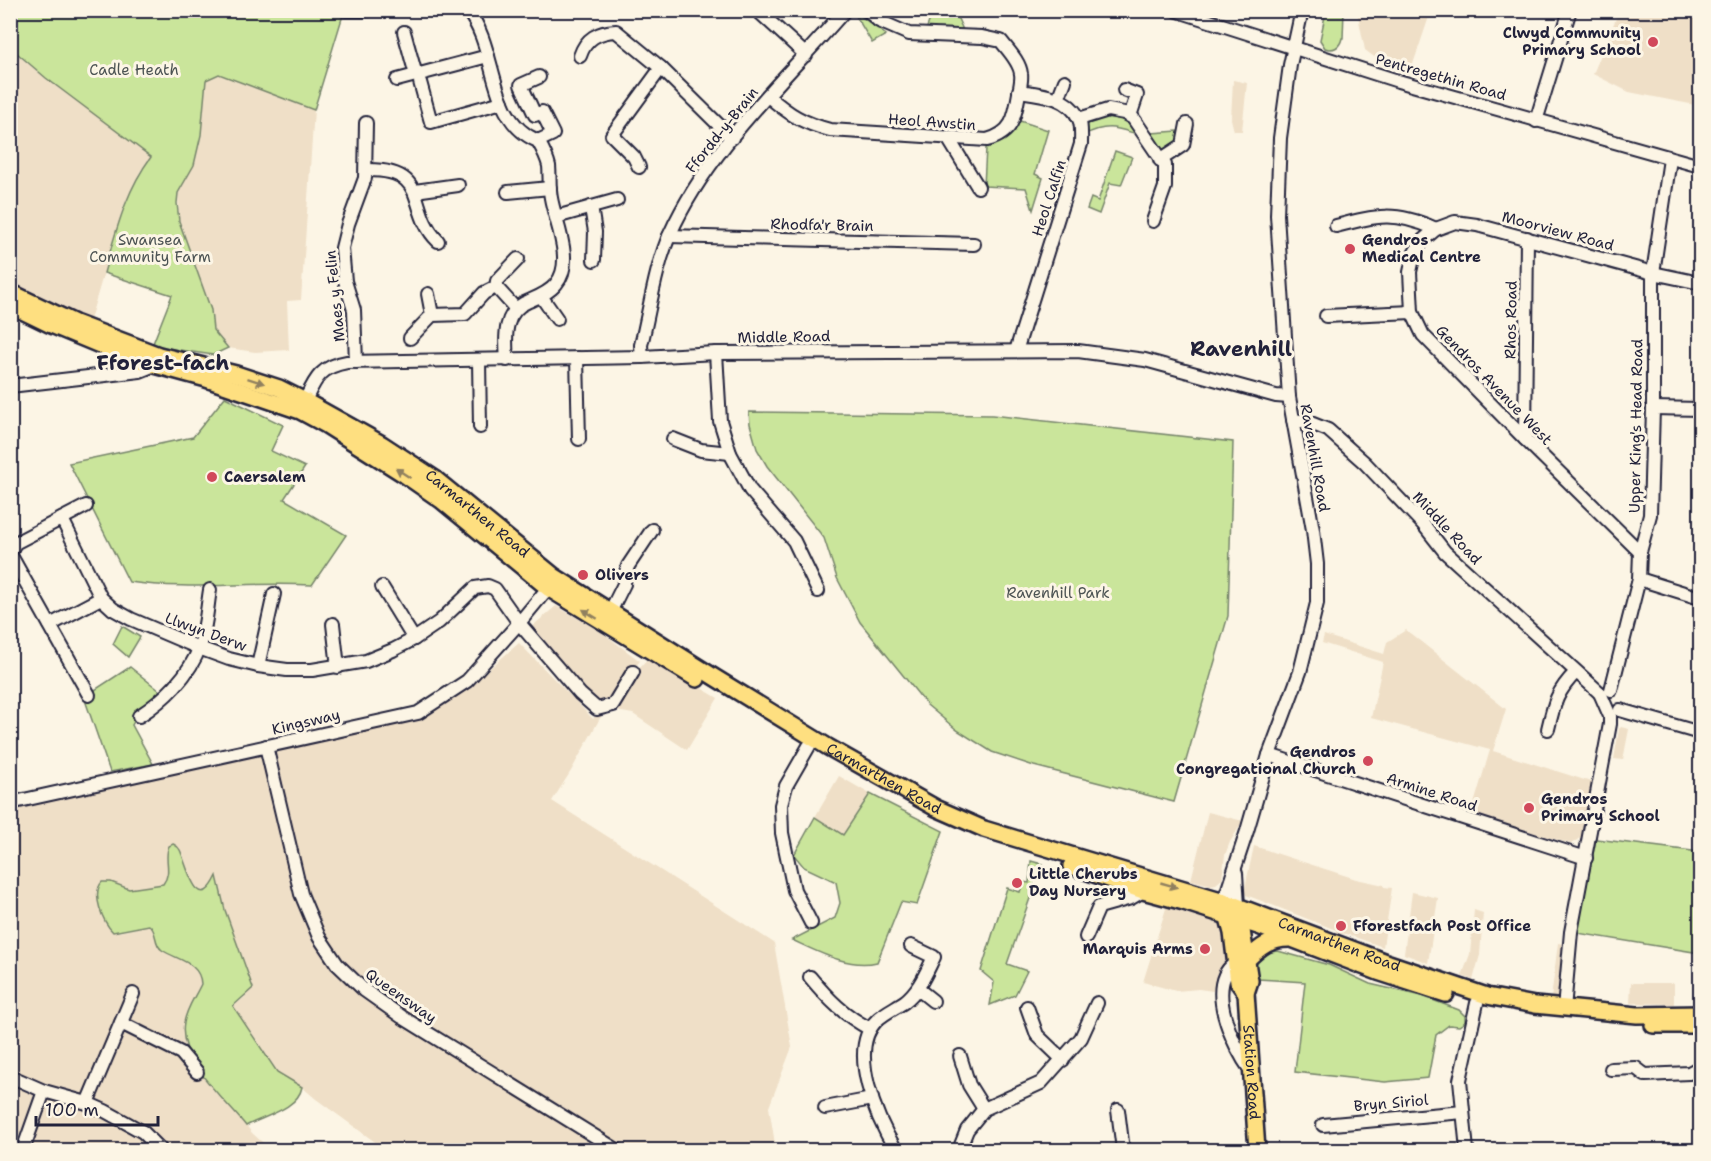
<svg xmlns="http://www.w3.org/2000/svg" width="1711" height="1161" font-family="'Shantell Sans',sans-serif">
<style>
.built{fill:#efdfc7}
.green{fill:#cae59b;stroke:#76846b;stroke-width:1.5}
.lines{fill:none;stroke-linecap:round;stroke-linejoin:round}
.minor-casing{stroke:#22223b;stroke-width:16}
.major-casing{stroke:#22223b;stroke-width:20}
.minor{stroke:#fcf5e5;stroke-width:12}
.major{stroke:#fedf80;stroke-width:15}
.oneway{fill:#90805e}
.poi-dot{fill:#d1495b;stroke:#fcf5e5;stroke-width:2}
.labels{text-anchor:middle;stroke-width:6;stroke-linejoin:round;paint-order:stroke}
.poi-label{font-size:15px;font-weight:bold;fill:#22223b;stroke:#fcf5e5;text-anchor:start}
.park-label{font-size:15px;fill:#4c5353;stroke:#fcf5e5}
.street-label{font-size:15px;fill:#22223b;stroke:#fcf5e5}
.district-label{font-size:21px;font-weight:bold;fill:#22223b;stroke:#fcf5e5}
</style>
<rect width="100%" height="100%" fill="#fcf5e5"/>
<filter id="ink" filterUnits="userSpaceOnUse"><feTurbulence type="fractalNoise" baseFrequency=".0167" numOctaves="2"/><feDisplacementMap in="SourceGraphic" scale="12" xChannelSelector="R" yChannelSelector="G"/><feConvolveMatrix kernelMatrix="1 2 1 2 8 2 1 2 1" color-interpolation-filters="sRGB"/></filter>
<g filter="url(#ink)">
<g class="built">
<path d="M1357 11H1431L1412 67 1377 59 1365 50Z"/>
<path d="M1619 11H1700V106L1629 92 1593 74Z"/>
<path d="M10 48 46 78 151 157 140 172 123 208 89 323 11 285Z"/>
<path d="M218 74 314 110 301 300 287 301 289 350 255 352 228 348 213 330 211 310 179 221 178 193 194 165 201 135 206 80Z"/>
<path d="M1233 80 1247 83 1242 131H1234L1231 119Z"/>
<path d="M556 606 600 631 640 661 605 702 585 694 529 629Z"/>
<path d="M1406 630 1506 709 1493 751 1594 783 1583 836 1571 844 1471 814 1490 750 1371 718 1383 662 1322 643 1324 635 1384 654 1387 642Z"/>
<path d="M519 643 593 719 649 657 718 698 687 750 633 714 605 709 571 771 552 801 774 943 792 1047 769 1107 776 1150H380L382 1147 316 1099 302 1087 277 1072 233 1006 245 997 218 878 209 889 203 891 198 890 188 876 179 849 167 851 169 871 163 884 129 889 111 882H102L98 888V900L119 932 149 925 152 926 155 929 157 944 194 967 201 979 199 989 211 1086 234 1109 252 1133 271 1150H11L10 760 24 805 141 781 283 746 416 717 459 695Z"/>
<path d="M1621 727 1629 729 1623 760 1614 759 1619 729Z"/>
<path d="M839 776 870 794 843 835 815 817Z"/>
<path d="M1208 812 1243 821 1230 842 1225 855 1222 879 1216 884 1211 885 1191 880Z"/>
<path d="M1254 846 1356 879 1384 885V887L1392 888 1383 947 1346 934 1336 933V930L1246 895 1244 892Z"/>
<path d="M1412 892 1438 898 1428 963 1404 954Z"/>
<path d="M1168 902 1222 922 1228 943 1227 962 1213 991 1199 989 1176 991 1143 982Z"/>
<path d="M1474 910 1483 913 1480 955 1473 980 1462 976 1470 954Z"/>
<path d="M1558 943 1563 944 1558 1000 1551 999Z"/>
<path d="M1631 983H1674V1004L1630 1003Z"/>
</g>
<g class="green">
<path d="M305 10 343 15 314 110 219 74 206 80 201 135 194 165 178 193 177 203 179 221 211 310 213 330 228 348 213 355 152 346 172 295 104 273C116 232 125 192 151 157L46 78 11 48 10 11Z"/>
<path d="M954 10 963 30H926L933 11Z"/>
<path d="M1326 11H1344L1343 38H1342C1340 47 1334 51 1325 48L1320 40Z"/>
<path d="M859 15 886 35 872 43 856 16Z"/>
<path d="M1102 116C1122 118 1127 119 1140 135 1116 128 1108 123 1084 135L1086 121Z"/>
<path d="M1020 121 1048 130 1035 174 1043 178 1033 210 1026 188 984 186 986 148C1001 142 1011 135 1020 121Z"/>
<path d="M1178 131 1179 140 1163 151 1152 133Z"/>
<path d="M1115 151 1132 157 1121 185 1110 183 1099 214 1087 209 1091 198 1098 201Z"/>
<path d="M225 397 283 425 271 451 305 467 284 499 346 535 312 585C252 581 190 591 129 582L69 463 193 437Z"/>
<path d="M749 412 992 415 1233 442 1228 616 1174 802 1034 766 992 752 957 730 927 705 860 622 837 578 824 538 767 466 757 449 750 424Z"/>
<path d="M122 626 140 637 128 657 113 644Z"/>
<path d="M130 667 165 695 136 718 132 725 153 764 110 772 84 697Z"/>
<path d="M870 794 943 831 917 905 901 902 877 962C849 969 818 952 792 940L835 918 840 903 836 882 804 867 794 855 815 817 843 835Z"/>
<path d="M1596 839 1700 852V953L1577 933Z"/>
<path d="M173 844C177 846 178 846 180 850 187 864 197 918 217 876L225 910 253 988 233 1006 277 1072 302 1087C298 1109 264 1116 246 1126 226 1100 177 1060 184 1023 186 1009 195 997 201 984 200 962 177 960 162 950 153 944 158 931 149 925L113 932C103 922 91 894 102 882H111L129 889 163 884C173 871 163 859 169 846Z"/>
<path d="M1031 861 1042 864 1007 964 1027 971 1015 995 990 1005 994 982 981 971 1007 888 1020 892 1023 882 1029 883Z"/>
<path d="M1278 951 1329 965 1370 984 1422 996 1459 1010 1465 1016V1022L1459 1026 1449 1025 1436 1035 1428 1078 1385 1082 1295 1072 1305 982 1258 979 1255 976C1252 959 1263 952 1278 951Z"/>
</g>
<g class="lines">
<defs>
<g id="minor">
<path d="M345 10H367"/>
<path d="M467 10C499 48 486 120 538 141 542 148 547 157 549 166 550 177 549 188 551 198 555 222 575 262 556 284 550 292 538 297 529 301 503 311 505 337 507 360"/>
<path d="M757 10 806 55"/>
<path d="M1175 10 1398 81 1700 166"/>
<path d="M404 32 416 75"/>
<path d="M580 56C586 38 598 32 616 31L661 68 732 138"/>
<path d="M397 80 488 56"/>
<path d="M420 82 431 122 502 102"/>
<path d="M1124 90 1137 95 1130 116"/>
<path d="M768 96C790 115 803 123 830 130L987 140C1013 133 1015 117 1019 93 1020 87 1022 79 1021 74 1020 62 1008 50 1001 41L982 37 909 34 879 21 867 10"/>
<path d="M1058 99 1065 81"/>
<path d="M1079 119 1108 110 1124 113 1133 118 1165 165V187L1153 221"/>
<path d="M1536 121 1570 10"/>
<path d="M948 138 978 187"/>
<path d="M538 141 553 134 542 112 535 115 521 85 539 77"/>
<path d="M1160 160 1183 145 1187 124"/>
<path d="M639 167 634 157 612 135 661 68"/>
<path d="M366 170C432 169 406 210 438 241"/>
<path d="M415 191 458 185"/>
<path d="M508 192 550 188"/>
<path d="M591 207 595 232 594 260"/>
<path d="M556 217 617 200"/>
<path d="M1336 226C1378 215 1395 211 1436 229"/>
<path d="M669 236 974 244"/>
<path d="M496 287 497 281 518 259"/>
<path d="M496 287 515 308"/>
<path d="M428 294 432 315"/>
<path d="M541 296 557 319"/>
<path d="M1326 316 1412 312"/>
<path d="M410 338 432 315 465 314 484 293 496 287"/>
<path d="M1016 351 1081 144C1081 137 1082 125 1079 119 1069 96 1040 94 1019 91"/>
<path d="M716 353 720 421 730 453 750 490 794 541 818 591"/>
<path d="M642 357 641 345C650 309 655 268 670 234 709 147 784 81 845 10"/>
<path d="M577 358 579 439"/>
<path d="M479 360 480 427"/>
<path d="M356 362 354 310 345 281 342 248 348 224 365 178 366 123"/>
<path d="M10 386 140 371 155 365 156 363"/>
<path d="M302 407C314 383 317 367 347 362L642 357 716 353 1078 351 1145 360 1276 396 1289 397"/>
<path d="M1653 408 1700 409"/>
<path d="M1293 420 1308 422 1328 430 1365 463 1423 524 1445 552 1600 693"/>
<path d="M673 439 701 450 730 453"/>
<path d="M1525 439 1527 238"/>
<path d="M62 519 101 598 113 609 131 619 199 648 229 659 258 666 287 670H312L366 661 393 650 414 639 439 622 475 588 488 586 495 589 519 623 580 694 597 709 613 705 633 672"/>
<path d="M10 552 15 543 86 506"/>
<path d="M1640 552 1525 439 1423 335 1412 312 1410 272 1414 254 1423 240 1436 229 1455 222 1477 225 1653 273 1700 283"/>
<path d="M10 554 89 695"/>
<path d="M1639 579 1700 598"/>
<path d="M382 587 414 639"/>
<path d="M610 612 624 584 625 575 628 566 652 530"/>
<path d="M333 624 338 667"/>
<path d="M50 625 101 598"/>
<path d="M258 666 274 594"/>
<path d="M1611 690 1639 579 1640 552 1650 515 1653 408V273L1670 159"/>
<path d="M1620 710 1700 733"/>
<path d="M139 716C164 700 190 675 200 646 206 628 207 608 210 590"/>
<path d="M1548 729C1554 703 1557 691 1576 672"/>
<path d="M266 746 301 894 319 937 337 964 364 990 402 1017 617 1150"/>
<path d="M809 746 786 786 781 805 782 833 794 890 811 923"/>
<path d="M1269 755 1586 858"/>
<path d="M10 803 418 713 467 681 519 623 548 588 552 579"/>
<path d="M1236 873 1238 906"/>
<path d="M1224 901 1247 831 1269 755 1300 672 1317 603V564L1313 530 1289 397 1277 215 1280 138 1290 65 1302 10"/>
<path d="M1086 937 1099 907 1131 898 1143 891"/>
<path d="M1235 963C1204 986 1233 1046 1251 1071"/>
<path d="M810 977C829 1000 844 1015 870 1029"/>
<path d="M918 989 933 1001"/>
<path d="M1027 1007 1037 1035 1063 1060"/>
<path d="M1564 1009 1571 932 1610 724V716L1600 693"/>
<path d="M121 1023 181 1053 197 1072"/>
<path d="M960 1056 969 1085 984 1109"/>
<path d="M1611 1069 1636 1068 1645 1075 1689 1073 1700 1067"/>
<path d="M10 1076 44 1091 87 1103 105 1111 143 1132 161 1150"/>
<path d="M87 1103 133 994"/>
<path d="M825 1108 872 1099"/>
<path d="M1118 1110 1123 1150"/>
<path d="M1323 1125 1463 1112"/>
<path d="M23 1150 44 1091"/>
<path d="M896 1150C878 1121 846 1050 877 1020 884 1013 895 1008 904 1002 919 991 926 973 934 957L911 946"/>
<path d="M959 1150 967 1130 984 1109 1041 1083 1081 1038 1097 1003"/>
<path d="M1467 1150 1460 1080 1477 1003"/>
</g>
<g id="major">
<path id="s1" d="M10 292 75 323 159 355 236 374 279 388 305 401 382 444 434 478 554 576 714 677 828 747 936 808 984 829 1017 839 1224 901 1389 963 1487 996 1535 1005 1637 1015 1700 1014"/>
<path d="M10 305 49 324 107 348 155 365 203 378 259 397 300 411 326 425 405 475 441 500 548 588 697 679"/>
<path d="M1071 866 1143 891 1184 902 1258 926 1378 972 1446 994"/>
<path d="M1226 910 1232 933 1238 982 1246 993"/>
<path id="s2" d="M1239 912 1250 981 1246 993 1257 1150"/>
<path d="M1247 960C1260 947 1270 939 1289 939"/>
<path d="M1653 1025H1700"/>
</g>
</defs>
<use href="#minor" class="minor-casing"/>
<use href="#major" class="major-casing"/>
<use href="#minor" class="minor"/>
<use href="#major" class="major"/>
</g>
<defs><path id="oneway-solid" d="M-6-.8H1V-3.2L6.5 0L1 3.2V.8H-6Z" transform="scale(1.5)"/></defs>
<g class="oneway">
<use href="#oneway-solid" transform="translate(256 381) rotate(18)"/>
<use href="#oneway-solid" transform="translate(403 473) rotate(-147)"/>
<use href="#oneway-solid" transform="translate(590 614) rotate(-148)"/>
<use href="#oneway-solid" transform="translate(1169 885) rotate(16)"/>
</g>
</g>
<g class="poi-dot">
<circle cx="1653" cy="42" r="6"/>
<circle cx="1350" cy="249" r="6"/>
<circle cx="212" cy="477" r="6"/>
<circle cx="583" cy="575" r="6"/>
<circle cx="1368" cy="761" r="6"/>
<circle cx="1529" cy="808" r="6"/>
<circle cx="1017" cy="883" r="6"/>
<circle cx="1341" cy="926" r="6"/>
<circle cx="1205" cy="949" r="6"/>
</g>
<g class="labels">
<g class="poi-label">
<text x="1641" y="38" text-anchor="end">Clwyd Community<tspan x="1641" dy="17">Primary School</tspan></text>
<text x="1362" y="245">Gendros<tspan x="1362" dy="17">Medical Centre</tspan></text>
<text x="224" y="482">Caersalem</text>
<text x="595" y="580">Olivers</text>
<text x="1356" y="757" text-anchor="end">Gendros<tspan x="1356" dy="17">Congregational Church</tspan></text>
<text x="1541" y="804">Gendros<tspan x="1541" dy="17">Primary School</tspan></text>
<text x="1029" y="879">Little Cherubs<tspan x="1029" dy="17">Day Nursery</tspan></text>
<text x="1353" y="931">Fforestfach Post Office</text>
<text x="1193" y="954" text-anchor="end">Marquis Arms</text>
</g>
<g class="park-label">
<text x="134" y="75">Cadle Heath</text>
<text x="150" y="245">Swansea<tspan x="150" dy="17">Community Farm</tspan></text>
<text x="1058" y="598">Ravenhill Park</text>
</g>
<g class="street-label">
<text transform="translate(1441 77) rotate(16)" y="5">Pentregethin Road</text>
<text transform="translate(932 122) rotate(4)" y="5">Heol Awstin</text>
<text transform="translate(722 130) rotate(-51)" y="5">Ffordd-y-Brain</text>
<text transform="translate(1049 198) rotate(-72)" y="5">Heol Calfin</text>
<text transform="translate(822 225) rotate(1)" y="5">Rhodfa'r Brain</text>
<text transform="translate(1558 231) rotate(15)" y="5">Moorview Road</text>
<text transform="translate(335 296) rotate(-96)" y="5">Maes y Felin</text>
<text transform="translate(1511 320) rotate(-89)" y="5">Rhos Road</text>
<text transform="translate(784 337) rotate(-1)" y="5">Middle Road</text>
<text transform="translate(1494 385) rotate(46)" y="5">Gendros Avenue West</text>
<text transform="translate(1636 426) rotate(-89)" y="5">Upper King's Head Road</text>
<text transform="translate(1315 458) rotate(80)" y="5">Ravenhill Road</text>
<text dy="5" stroke="none"><textPath href="#s1" startOffset="522">Carmarthen Road</textPath></text>
<text transform="translate(1447 528) rotate(47)" y="5">Middle Road</text>
<text transform="translate(206 632) rotate(20)" y="5">Llwyn Derw</text>
<text transform="translate(306 722) rotate(-13)" y="5">Kingsway</text>
<text dy="5" stroke="none"><textPath href="#s1" startOffset="1008">Carmarthen Road</textPath></text>
<text transform="translate(1432 792) rotate(18)" y="5">Armine Road</text>
<text dy="5" stroke="none"><textPath href="#s1" startOffset="1494">Carmarthen Road</textPath></text>
<text transform="translate(401 996) rotate(35)" y="5">Queensway</text>
<text dy="5" stroke="none"><textPath href="#s2" startOffset="162">Station Road</textPath></text>
<text transform="translate(1391 1103) rotate(-5)" y="5">Bryn Siriol</text>
</g>
<g class="district-label">
<text x="1241" y="356">Ravenhill</text>
<text x="163" y="370">Fforest-fach</text>
</g>
</g>
<rect width="1711" height="1161" fill="none" stroke="#fcf5e5" stroke-width="36"/>
<rect x="18" y="18" width="1675" height="1125" fill="none" stroke="#22223b" stroke-width="2" filter="url(#ink)"/>
<path d="M36 1116v9h122v-9" fill="none" stroke="#22223b" stroke-width="3"/>
<text x="45" y="1116" font-size="18" fill="#22223b" stroke="#fcf5e5" stroke-width="4.5" paint-order="stroke">100 m</text>
</svg>
